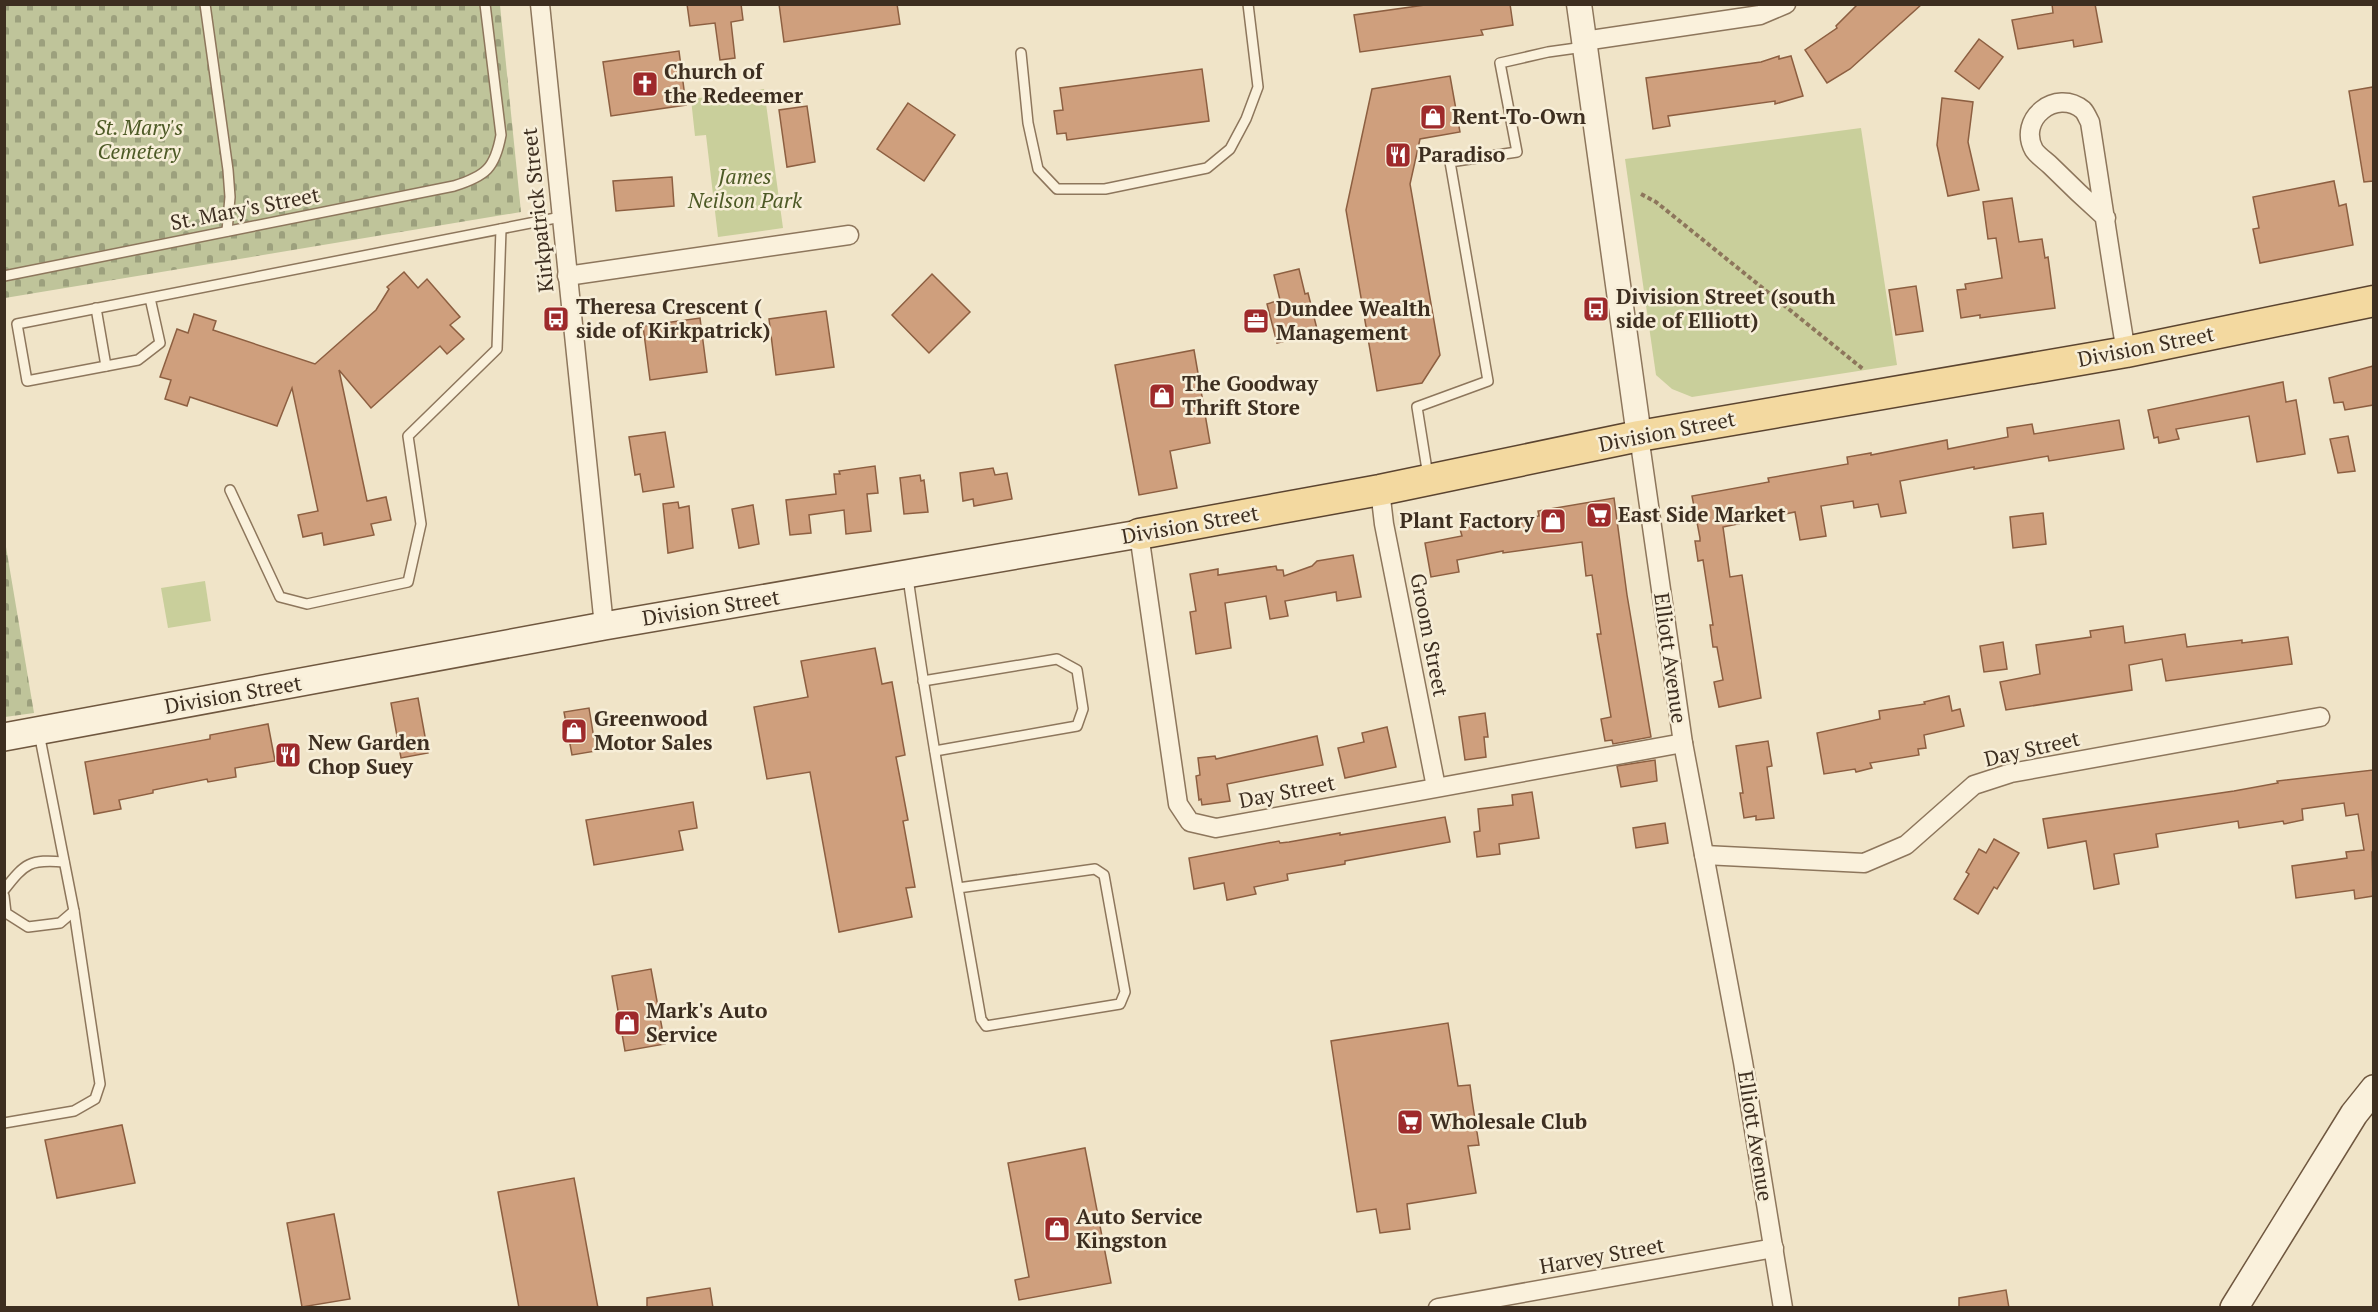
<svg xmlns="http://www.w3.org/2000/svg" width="2378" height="1312" font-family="'PT Serif',serif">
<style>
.cemetery{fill:url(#cemetery-stones)}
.park{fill:#c9cf9b}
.building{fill:#cf9f7d;stroke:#8d5f41;stroke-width:1.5}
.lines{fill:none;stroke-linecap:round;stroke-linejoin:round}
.service-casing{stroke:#8d765c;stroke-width:12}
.minor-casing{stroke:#8d765c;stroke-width:21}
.tertiary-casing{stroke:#8d765c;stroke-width:27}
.secondary-casing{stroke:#6f573f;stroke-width:30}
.primary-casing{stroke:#5b4430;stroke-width:33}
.path{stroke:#8d765c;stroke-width:4;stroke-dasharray:4.5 3;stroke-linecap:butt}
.service{stroke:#faf1dc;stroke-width:9}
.minor{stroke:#faf1dc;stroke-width:18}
.tertiary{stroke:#faf1dc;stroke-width:24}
.secondary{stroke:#faf1dc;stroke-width:27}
.primary{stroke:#f3d9a0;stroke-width:30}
.labels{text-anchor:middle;stroke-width:5;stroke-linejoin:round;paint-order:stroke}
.poi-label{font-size:21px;font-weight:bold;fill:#3d2e20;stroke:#f7eed8;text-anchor:start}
.park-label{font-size:21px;font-style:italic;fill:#4d5a26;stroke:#f7eed8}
.street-label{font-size:21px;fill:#3d2e20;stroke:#f7eed8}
</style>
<defs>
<pattern id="cemetery-stones" width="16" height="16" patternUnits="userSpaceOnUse" patternTransform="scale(1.5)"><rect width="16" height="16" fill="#bfc49a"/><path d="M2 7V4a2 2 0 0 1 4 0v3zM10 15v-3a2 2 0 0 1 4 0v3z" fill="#9ca07d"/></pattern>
</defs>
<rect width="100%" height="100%" fill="#f0e4c8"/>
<g class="cemetery">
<path d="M5 5H500L521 212 5 298Z"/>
<path d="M4 535 34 713 5 717H4Z"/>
</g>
<g class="park">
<path d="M764 89 783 228 718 237 706 135 695 136 691 99Z"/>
<path d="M1861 128 1897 365 1692 397 1672 389 1656 375 1625 159Z"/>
<path d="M205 581 211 621 168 628 161 588Z"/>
</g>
<g class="building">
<path d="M687 4H741L743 20 731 22 735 58 720 60 715 23 690 26Z"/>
<path d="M779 4H897L900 24 784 42Z"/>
<path d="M1432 4H1510L1513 25 1481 30 1483 35 1360 52 1354 15Z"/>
<path d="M1858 4H1922L1850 69 1827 83 1805 50 1837 28 1836 26Z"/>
<path d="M2052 4H2095L2102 42 2074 47 2073 40 2018 49 2012 20 2053 13Z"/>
<path d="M1979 39 2003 57 1979 89 1955 71Z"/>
<path d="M679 51 686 105 611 116 603 62Z"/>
<path d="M1779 56V59L1791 56 1803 96 1775 104V101L1668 116 1670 126 1653 129 1646 78 1761 62Z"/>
<path d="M1202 69 1209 121 1067 140 1066 133 1057 134 1054 111 1063 110 1060 88Z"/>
<path d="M1450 76 1460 132 1420 139 1410 184 1440 355 1422 383 1377 391 1346 210 1372 89Z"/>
<path d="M2373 87V181L2364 182 2349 91Z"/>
<path d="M1942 98 1973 102 1968 142 1979 190 1948 196 1937 145Z"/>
<path d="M908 103 955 135 924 181 877 149Z"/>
<path d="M807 106 815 162 787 167 779 110Z"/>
<path d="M672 177 674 206 616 211 613 181Z"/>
<path d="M2334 181 2339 206 2346 204 2353 245 2260 263 2253 229 2259 228 2253 197Z"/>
<path d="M2012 198 2019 242 2042 239 2045 258 2048 257 2055 308 1980 318V315L1961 318 1957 290 1966 289 1965 284 2002 278 1996 238 1988 239 1983 202Z"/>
<path d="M1299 269 1305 294 1308 293 1318 333 1277 343 1267 304 1280 300 1274 275Z"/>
<path d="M404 272 418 288 427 279 460 317 450 325 464 339 447 354 440 346 371 408 339 370 367 501 386 497 391 520 371 524 374 535 324 545 322 533 303 537 298 515 318 511 292 388 277 426 190 397 187 406 165 399 171 380 160 377 177 329 188 333 194 314 216 321 213 330 315 364 376 310 389 289 387 287Z"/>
<path d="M932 274 970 312 929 353 892 315Z"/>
<path d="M1916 286 1923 331 1896 335 1889 290Z"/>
<path d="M826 311 834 367 776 375 769 319Z"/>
<path d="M700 318 707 372 650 380 643 326Z"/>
<path d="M1194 350 1210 443 1170 451 1177 488 1139 495 1115 365Z"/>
<path d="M2373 366V405L2345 410 2343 402 2334 403 2329 378Z"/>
<path d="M2283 382 2286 402 2296 400 2305 454 2257 462 2249 416 2176 429 2179 439 2159 443 2158 437 2154 438 2148 410Z"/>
<path d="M2119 420 2124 449 2049 461 2048 456 1974 469V467L1900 481 1906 513 1881 517 1878 504 1854 508 1853 501 1821 506 1826 536 1800 540 1795 512 1723 527 1730 577 1742 575 1761 698 1719 707 1714 682 1723 680 1717 647H1713L1710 625H1713L1703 560 1698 561 1695 541H1700V538L1692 496 1769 482 1768 478 1848 464 1847 457 1871 453V455L1947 440 1948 449 2008 437 2007 428 2032 424 2034 434Z"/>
<path d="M665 432 674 487 643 492 640 474 635 475 629 437Z"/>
<path d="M2348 436 2355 471 2338 473 2330 439Z"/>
<path d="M875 466 878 493 867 494 871 531 846 534 844 510 809 515 811 533 790 535 786 500 836 494 834 474H840L839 471Z"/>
<path d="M993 468 995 475 1007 473 1012 499 974 506 973 499 963 501 960 473Z"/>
<path d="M920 475 921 481 924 480 928 512 904 514 900 478Z"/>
<path d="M1614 498 1627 595 1651 737 1613 744 1612 740 1605 741 1601 719 1611 717 1597 634H1601L1592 575 1586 576 1582 542 1503 553V551L1457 560 1459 572 1431 577 1425 543 1462 536 1460 529 1539 516 1538 511Z"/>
<path d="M678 502 679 508 689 506 693 548 668 553 663 504Z"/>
<path d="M753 505 759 544 739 548 732 509Z"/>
<path d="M2043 513 2046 544 2013 548 2010 517Z"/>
<path d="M1353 555 1361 597 1337 601 1336 592 1285 601 1288 616 1270 619 1266 596 1225 603 1231 648 1196 654 1190 612 1196 611 1190 574 1218 569V575L1276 566 1277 570H1283L1284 576 1312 566 1317 561Z"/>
<path d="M2123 626 2125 643 2185 634 2187 647 2242 640V643L2288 637 2292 664 2166 681 2162 659 2129 665 2132 690 2006 710 2000 682 2040 674 2036 645 2091 637 2090 631Z"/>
<path d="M2003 642 2007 669 1984 672 1980 646Z"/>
<path d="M875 648 882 684 892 682 905 755 896 757 908 820 903 821 915 887 906 888 912 917 839 932 810 772 767 779 754 707 808 697 801 661Z"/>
<path d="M1949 696 1952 711 1960 709 1964 726 1924 735 1926 748 1918 749 1919 755 1870 763 1872 768 1856 772 1855 769 1824 774 1817 733 1880 719 1879 711 1925 704 1924 702Z"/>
<path d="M418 698 428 753 401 758 391 703Z"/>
<path d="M589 708 596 751 572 755 564 712Z"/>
<path d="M1485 713 1488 737H1484L1486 757 1465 760 1459 717Z"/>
<path d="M268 724 275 761 235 768 236 777 208 782 207 779 153 790V793L119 800 121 809 94 814 85 762 210 739V735Z"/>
<path d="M1387 727 1396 767 1345 778 1338 748 1364 742 1362 733Z"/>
<path d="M1317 736 1323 765 1227 784 1230 801 1202 805 1201 799 1199 800 1196 776 1200 775 1198 758 1215 756 1216 759Z"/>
<path d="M1768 741 1772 766 1767 767 1774 818 1756 820V816L1744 818 1740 793H1743L1736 746Z"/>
<path d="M1655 760 1657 781 1621 787 1617 766Z"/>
<path d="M2373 770V852H2372L2373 896 2355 899 2354 890 2296 898 2292 866 2347 858 2346 852 2364 850 2358 814 2346 816 2344 803 2302 809 2303 820 2284 824 2283 821 2239 828 2238 821 2156 834 2158 847 2114 854 2119 884 2094 889 2086 841 2048 848 2043 819 2234 791 2278 783 2277 781Z"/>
<path d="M1532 792 1539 838 1499 844 1500 854 1477 857 1474 832 1480 831 1478 809 1513 805 1512 795Z"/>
<path d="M693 802 697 828 679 831 683 850 594 865 586 820Z"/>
<path d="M1445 817 1450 842 1345 861V864L1287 874 1288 880 1254 887 1256 894 1227 900 1224 883 1194 889 1189 858 1279 841 1280 843 1289 842 1340 833V835Z"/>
<path d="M1665 823 1668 843 1636 848 1633 828Z"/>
<path d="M1994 839 2019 853 1997 889 1994 887 1978 914 1954 899 1969 874 1966 872 1979 849 1986 853Z"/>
<path d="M651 969 665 1044 625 1051 612 976Z"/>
<path d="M1448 1023 1458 1086 1470 1085 1472 1100 1479 1145 1468 1146 1476 1193 1407 1204 1410 1229 1380 1233 1376 1209 1357 1212 1331 1041Z"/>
<path d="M122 1125 135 1183 57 1198 45 1140Z"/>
<path d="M1085 1148 1111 1283 1019 1300 1015 1280 1029 1277 1008 1163Z"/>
<path d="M574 1178 598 1308H519L498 1192Z"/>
<path d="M334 1214 350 1299 302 1307 287 1223Z"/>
<path d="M710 1288 713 1308H647V1298Z"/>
<path d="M2006 1290 2009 1308H1959V1298Z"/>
</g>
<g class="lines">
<defs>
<g id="service">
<path d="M205 4 228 170 230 197 227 231"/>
<path d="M1021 53 1028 123 1038 169 1057 189H1105L1207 168 1230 149 1246 119 1258 87 1248 4"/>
<path d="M4 276 454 186C486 176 495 168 501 135L485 4"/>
<path d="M150 298 160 343 138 360 27 381 17 324 561 217"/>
<path d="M96 308 106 366"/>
<path d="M1428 476 1417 407 1488 381 1450 162 1517 152 1500 63 1548 52 1584 47"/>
<path d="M230 490 280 597 307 604 408 582 421 524 408 436 497 349 501 229"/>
<path d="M908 578C929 725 955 872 981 1019L986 1026 1120 1004 1125 992 1104 875 1095 869 958 888"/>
<path d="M923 681 1057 659 1077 670 1083 709 1077 726 935 751"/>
<path d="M4 890C25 863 30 859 64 862"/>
<path d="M4 896 6 913 28 927 60 923 74 911 39 733"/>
<path d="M4 1123 74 1111 95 1099 100 1084 74 911"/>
</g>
<g id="minor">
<path d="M540 4 604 626"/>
<path d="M1584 41 1760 15 1786 4"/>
<path d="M2106 218C2087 201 2069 184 2051 166 2046 161 2038 156 2034 150 2017 119 2056 88 2083 110 2086 113 2088 119 2090 122 2102 198 2113 275 2126 352"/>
<path d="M567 276 849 235"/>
<path d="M1639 436 1683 743 1743 1062 1783 1308"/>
<path d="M1380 490 1384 524 1436 787"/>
<path d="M1139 534 1178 804 1190 822 1216 828 1683 743"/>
<path d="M1704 855 1864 863 1906 845 1974 785 2011 773 2320 717"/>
<path d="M1438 1308 1774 1248"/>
</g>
<path id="tertiary" d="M1579 4 1639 436"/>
<g id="secondary">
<path d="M4 737 604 626 1139 534"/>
<path d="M2234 1308 2354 1114 2374 1089"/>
</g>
<path id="primary" d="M1139 534 1380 490 1639 436 2126 352 2374 301"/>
</defs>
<use href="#service" class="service-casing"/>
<use href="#minor" class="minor-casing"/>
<use href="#tertiary" class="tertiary-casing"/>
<use href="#secondary" class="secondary-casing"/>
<use href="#primary" class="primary-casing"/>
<path class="path" d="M1641 194 1656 202 1863 369"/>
<use href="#service" class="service"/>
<use href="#minor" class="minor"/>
<use href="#tertiary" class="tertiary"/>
<use href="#secondary" class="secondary"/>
<use href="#primary" class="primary"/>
</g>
<defs>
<symbol id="church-square" viewBox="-11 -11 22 22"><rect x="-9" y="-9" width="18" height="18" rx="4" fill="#9e2a2b" stroke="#f7eed8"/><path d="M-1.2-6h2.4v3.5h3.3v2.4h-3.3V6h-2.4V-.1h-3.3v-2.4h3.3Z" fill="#fff"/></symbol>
<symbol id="shop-square" viewBox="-11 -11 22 22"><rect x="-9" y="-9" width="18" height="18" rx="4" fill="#9e2a2b" stroke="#f7eed8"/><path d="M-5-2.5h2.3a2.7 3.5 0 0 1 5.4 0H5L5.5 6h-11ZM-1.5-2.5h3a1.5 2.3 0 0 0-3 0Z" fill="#fff"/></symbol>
<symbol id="restaurant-square" viewBox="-11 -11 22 22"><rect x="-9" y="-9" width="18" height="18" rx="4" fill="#9e2a2b" stroke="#f7eed8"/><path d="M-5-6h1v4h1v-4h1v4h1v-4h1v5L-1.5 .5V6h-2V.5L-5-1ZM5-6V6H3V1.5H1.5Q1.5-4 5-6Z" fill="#fff"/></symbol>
<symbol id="bus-square" viewBox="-11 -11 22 22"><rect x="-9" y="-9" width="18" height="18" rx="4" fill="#9e2a2b" stroke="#f7eed8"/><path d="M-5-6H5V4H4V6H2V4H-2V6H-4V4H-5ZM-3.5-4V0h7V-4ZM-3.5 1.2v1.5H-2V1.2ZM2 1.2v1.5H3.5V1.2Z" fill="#fff"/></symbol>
<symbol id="office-square" viewBox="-11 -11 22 22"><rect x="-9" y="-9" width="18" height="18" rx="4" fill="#9e2a2b" stroke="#f7eed8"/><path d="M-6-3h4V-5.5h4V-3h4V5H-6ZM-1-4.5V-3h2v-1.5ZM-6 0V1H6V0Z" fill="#fff"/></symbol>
<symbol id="supermarket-square" viewBox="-11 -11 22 22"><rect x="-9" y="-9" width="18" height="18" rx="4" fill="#9e2a2b" stroke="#f7eed8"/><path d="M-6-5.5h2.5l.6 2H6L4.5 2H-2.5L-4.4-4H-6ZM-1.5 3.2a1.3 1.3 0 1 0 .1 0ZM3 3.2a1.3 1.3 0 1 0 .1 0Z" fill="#fff"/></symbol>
</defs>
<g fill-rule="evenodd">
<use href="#church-square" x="630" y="69" width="30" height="30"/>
<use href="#shop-square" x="1418" y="102" width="30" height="30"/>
<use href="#restaurant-square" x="1383" y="140" width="30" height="30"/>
<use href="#bus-square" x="1581" y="294" width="30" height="30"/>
<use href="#bus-square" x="541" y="304" width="30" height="30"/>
<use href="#office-square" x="1241" y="306" width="30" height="30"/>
<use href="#shop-square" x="1147" y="381" width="30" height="30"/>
<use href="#supermarket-square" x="1584" y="500" width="30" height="30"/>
<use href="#shop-square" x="1538" y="506" width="30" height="30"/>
<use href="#shop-square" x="559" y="716" width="30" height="30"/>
<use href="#restaurant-square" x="273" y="740" width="30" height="30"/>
<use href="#shop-square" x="612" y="1008" width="30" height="30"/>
<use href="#supermarket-square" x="1395" y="1107" width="30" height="30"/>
<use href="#shop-square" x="1042" y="1214" width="30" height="30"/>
</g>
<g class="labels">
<g class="poi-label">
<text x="664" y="79">Church of<tspan x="664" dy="24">the Redeemer</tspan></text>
<text x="1452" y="124">Rent-To-Own</text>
<text x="1418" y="162">Paradiso</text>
<text x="1616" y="304">Division Street (south<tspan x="1616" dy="24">side of Elliott)</tspan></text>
<text x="576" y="314">Theresa Crescent (<tspan x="576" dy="24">side of Kirkpatrick)</tspan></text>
<text x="1276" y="316">Dundee Wealth<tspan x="1276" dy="24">Management</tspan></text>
<text x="1182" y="391">The Goodway<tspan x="1182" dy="24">Thrift Store</tspan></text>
<text x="1618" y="522">East Side Market</text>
<text x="1534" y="528" text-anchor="end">Plant Factory</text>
<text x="594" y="726">Greenwood<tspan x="594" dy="24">Motor Sales</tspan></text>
<text x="308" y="750">New Garden<tspan x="308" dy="24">Chop Suey</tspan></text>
<text x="646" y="1018">Mark's Auto<tspan x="646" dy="24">Service</tspan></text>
<text x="1430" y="1129">Wholesale Club</text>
<text x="1076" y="1224">Auto Service<tspan x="1076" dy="24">Kingston</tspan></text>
</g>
<g class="park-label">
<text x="139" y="135">St. Mary's<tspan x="139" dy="24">Cemetery</tspan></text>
<text x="745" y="184">James<tspan x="745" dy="24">Neilson Park</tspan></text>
</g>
<g class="street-label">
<text transform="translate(245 209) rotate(-11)" y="7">St. Mary's Street</text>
<text transform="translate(538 210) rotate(-96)" y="7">Kirkpatrick Street</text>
<text transform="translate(2146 347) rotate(-11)" y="7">Division Street</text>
<text transform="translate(1667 432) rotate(-11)" y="7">Division Street</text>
<text transform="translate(1190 525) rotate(-10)" y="7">Division Street</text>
<text transform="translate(711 608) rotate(-9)" y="7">Division Street</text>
<text transform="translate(1429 635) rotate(79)" y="7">Groom Street</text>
<text transform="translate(1670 658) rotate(82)" y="7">Elliott Avenue</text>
<text transform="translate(233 695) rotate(-10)" y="7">Division Street</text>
<text transform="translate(2032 749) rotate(-13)" y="7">Day Street</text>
<text transform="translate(1287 792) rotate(-11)" y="7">Day Street</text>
<text transform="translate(1755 1136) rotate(81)" y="7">Elliott Avenue</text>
<text transform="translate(1602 1256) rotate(-10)" y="7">Harvey Street</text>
</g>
</g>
<rect width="2378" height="1312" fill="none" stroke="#3d2e20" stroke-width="12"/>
</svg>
